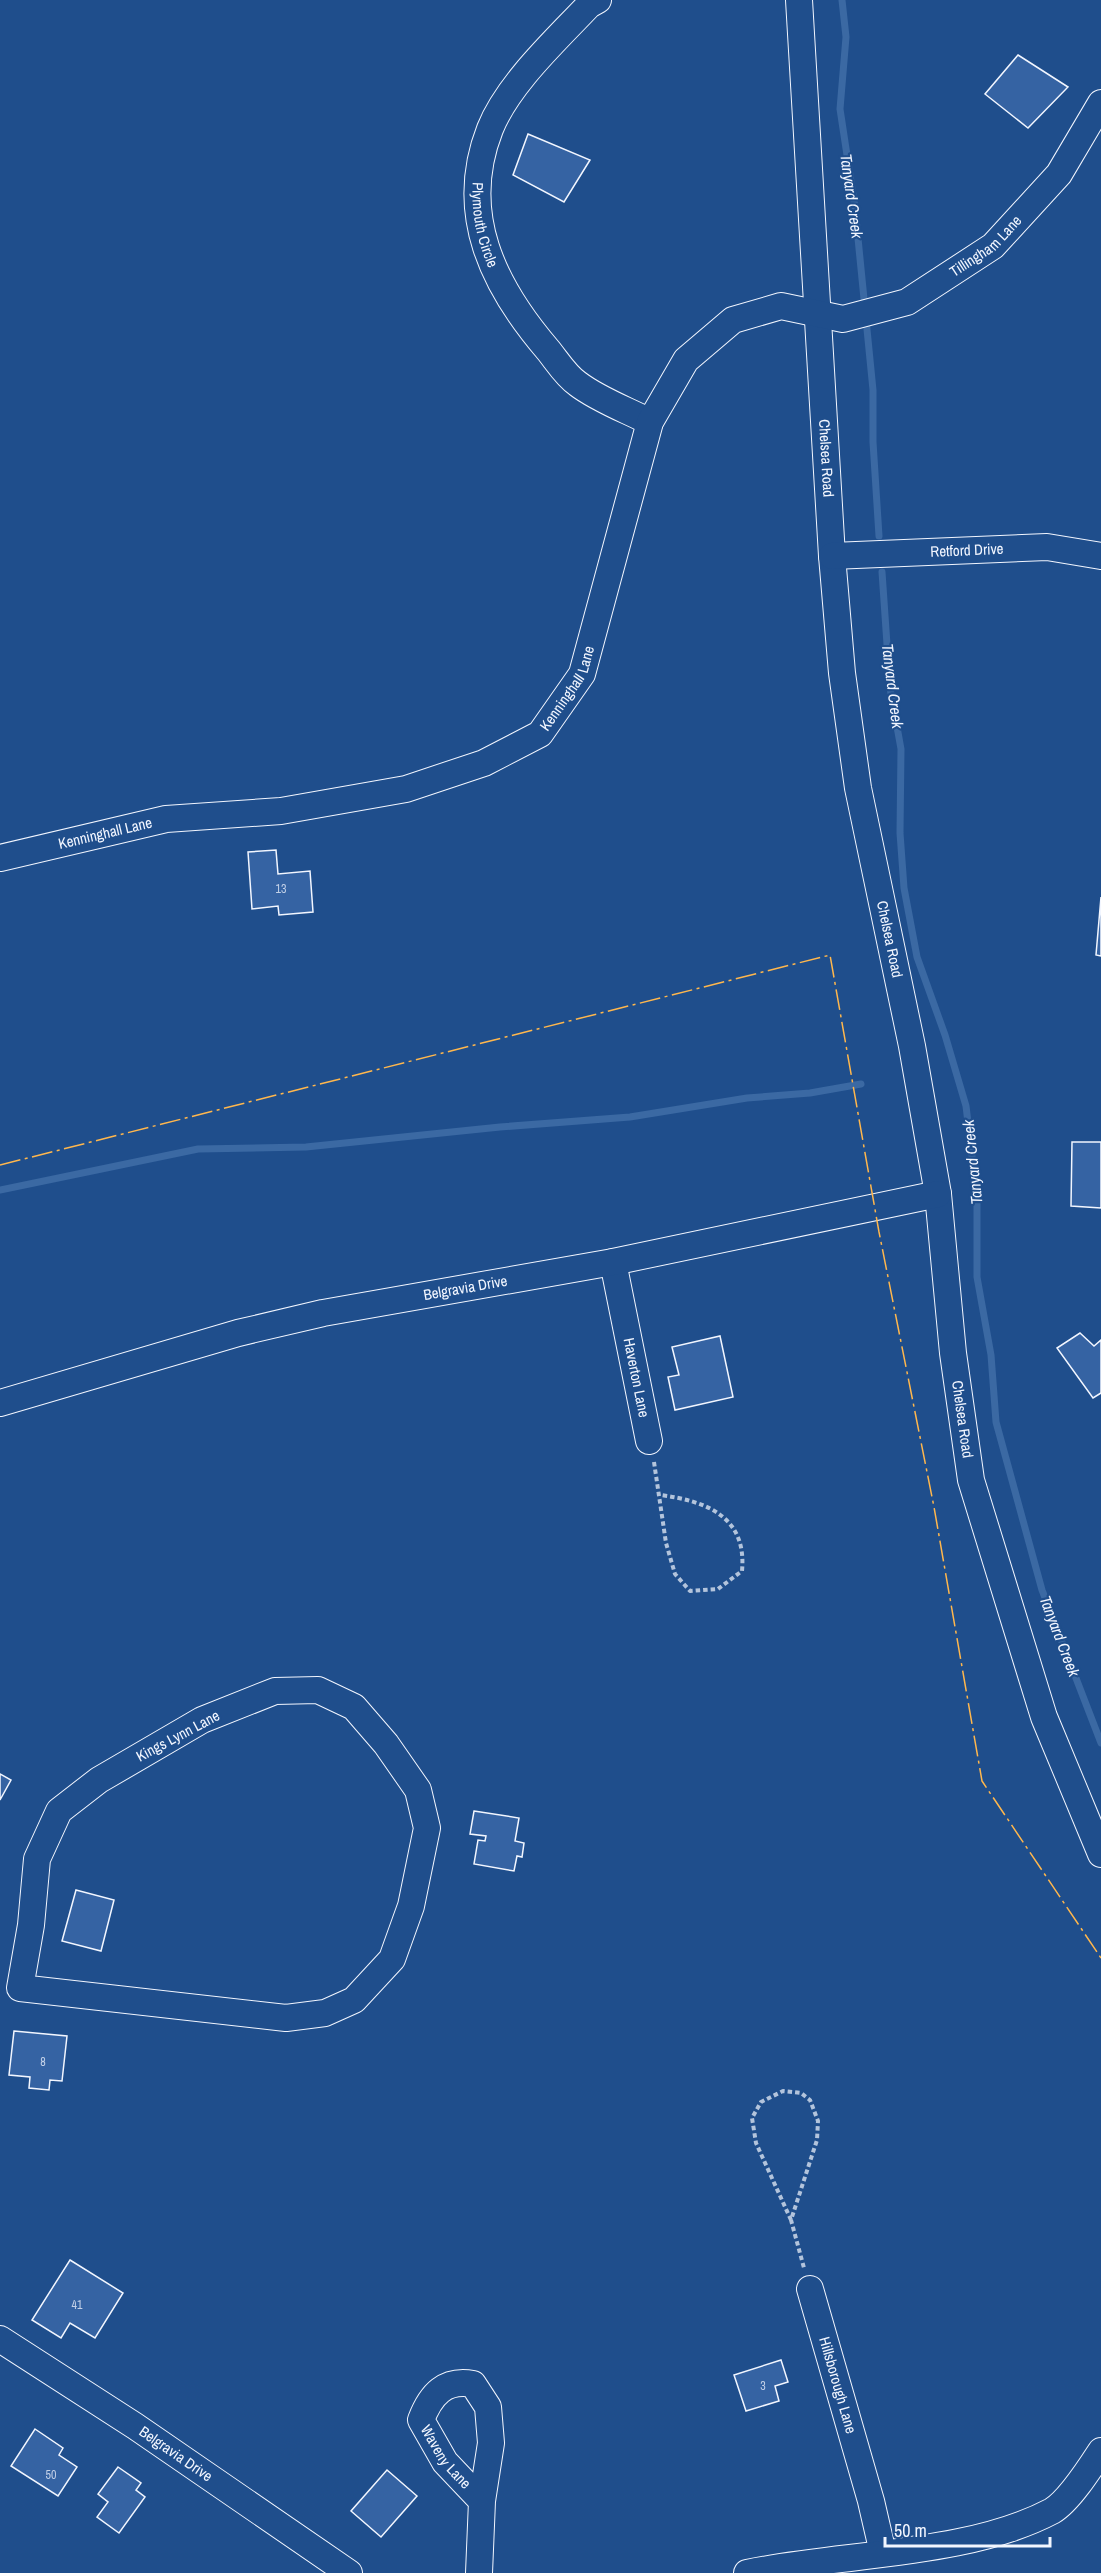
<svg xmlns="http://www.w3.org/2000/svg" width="1101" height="2573" font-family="'Archivo Narrow',sans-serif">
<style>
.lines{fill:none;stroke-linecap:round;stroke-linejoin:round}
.stream{stroke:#3b69a3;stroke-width:7}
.building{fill:#3563a3;stroke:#f2f6ff;stroke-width:1.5}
.minor-casing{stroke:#f2f6ff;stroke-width:28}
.path{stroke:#b3c4dc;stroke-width:4;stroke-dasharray:4.5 3;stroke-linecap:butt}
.minor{stroke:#1f4e8c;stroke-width:26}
.power{stroke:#ffb74d;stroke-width:1.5;stroke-dasharray:21 4.5 3 4.5;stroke-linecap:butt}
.labels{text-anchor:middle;stroke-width:4.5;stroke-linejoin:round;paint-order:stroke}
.number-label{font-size:12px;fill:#c3d1e8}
.street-label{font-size:15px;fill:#f2f6ff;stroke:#1f4e8c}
.water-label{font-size:16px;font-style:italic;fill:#f2f6ff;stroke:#1f4e8c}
</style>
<rect width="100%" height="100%" fill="#1f4e8c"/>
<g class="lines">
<g class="stream">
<path d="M842 0 846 37 840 109 855 208 873 390V442L879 536"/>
<path d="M882 572 890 688 901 749 900 833 904 888 917 957 945 1035 966 1106 977 1198V1277L991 1355 996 1422 1042 1590 1101 1743"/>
<path d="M0 1190 198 1149 306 1147 500 1127 630 1117 747 1098 810 1093 861 1084"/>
</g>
</g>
<g class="building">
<path d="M1018 55 1068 87 1028 128 985 94Z"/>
<path d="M528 134 590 160 564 202 513 175Z"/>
<path d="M276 850 278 874 310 871 313 912 279 915 278 906 252 909 248 852Z"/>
<path d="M1101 897V956L1096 955Z"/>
<path d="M1072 1142H1101V1208L1071 1206Z"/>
<path d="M1080 1333 1094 1346 1101 1340V1393L1093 1398 1057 1348Z"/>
<path d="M720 1336 733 1397 675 1410 668 1377 679 1375 672 1347Z"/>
<path d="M0 1774 11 1780 0 1800Z"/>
<path d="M474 1811 519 1818 515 1841 524 1843 522 1857 517 1856 514 1871 474 1864 478 1840 485 1841 486 1836 470 1834Z"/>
<path d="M76 1890 114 1900 101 1951 62 1941Z"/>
<path d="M14 2031 67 2036 62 2081 50 2080 49 2090 29 2088 30 2077 9 2075Z"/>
<path d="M70 2260 123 2293 95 2338 70 2323 61 2338 32 2320Z"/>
<path d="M781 2360 788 2382 775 2386 779 2401 746 2411 734 2375Z"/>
<path d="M35 2429 63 2448 59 2455 77 2467 58 2496 11 2466Z"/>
<path d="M118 2467 141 2483 136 2490 145 2497 119 2533 97 2517 108 2502 98 2494Z"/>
<path d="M387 2470 417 2496 381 2537 351 2511Z"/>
</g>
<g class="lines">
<defs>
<g id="minor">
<path id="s1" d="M598 0 589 5C556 40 508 84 490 129 457 213 493 286 548 350 557 361 566 376 578 384 599 400 627 410 650 422"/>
<path id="s2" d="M799 0 832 556 842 673 858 788 912 1046 938 1194 953 1353 971 1480 1044 1717 1101 1854"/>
<path id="s3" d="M832 556 1047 547 1101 556"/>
<path id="s4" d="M0 858 166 819 281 811 406 789 484 763 540 734 582 674 650 422 686 360 733 320 781 306 843 319 907 302 993 246 1059 174 1101 103"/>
<path id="s5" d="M613 1262 649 1441"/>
<path id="s6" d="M0 1403 238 1333 323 1313 613 1262 938 1194"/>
<path d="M318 1690 354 1707 386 1744 418 1790 427 1828 411 1906 392 1959 354 2000 325 2013 286 2018 20 1988 31 1925 37 1859 59 1811 99 1780 202 1720 275 1691Z"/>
<path id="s7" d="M810 2289 871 2501 883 2553"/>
<path id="s8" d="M0 2339 135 2426 349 2573"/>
<path id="s9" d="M479 2573 482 2501 491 2443 488 2407 473 2384C445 2379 431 2394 421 2420L445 2462 482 2501"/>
<path d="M747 2573C842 2553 967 2556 1052 2511 1069 2501 1090 2468 1101 2451"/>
</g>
</defs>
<use href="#minor" class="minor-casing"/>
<g class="path">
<path d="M654 1462 666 1543 675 1574 690 1591 718 1589 742 1571C747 1517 707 1501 660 1495"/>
<path d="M791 2220 756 2143 752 2118 761 2102 783 2091 801 2093 810 2100 818 2121 817 2140 791 2220 804 2268"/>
</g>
<use href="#minor" class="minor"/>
<path class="power" d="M0 1165 830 955 879 1232 934 1507 982 1781 1101 1958"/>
</g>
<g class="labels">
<g class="number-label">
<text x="281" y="893">13</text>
<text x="43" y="2066">8</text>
<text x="77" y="2309">41</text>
<text x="763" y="2390">3</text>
<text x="51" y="2479">50</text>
</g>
<g class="street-label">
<text dy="5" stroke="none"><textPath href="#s1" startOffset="268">Plymouth Circle</textPath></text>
<text dy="5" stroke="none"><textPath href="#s4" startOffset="1302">Tillingham Lane</textPath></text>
<text dy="5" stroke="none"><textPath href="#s2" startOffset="459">Chelsea Road</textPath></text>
<text dy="5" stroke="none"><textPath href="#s3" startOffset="135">Retford Drive</textPath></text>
<text dy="5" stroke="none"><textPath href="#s4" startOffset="612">Kenninghall Lane</textPath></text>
<text dy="5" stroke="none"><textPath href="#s4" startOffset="108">Kenninghall Lane</textPath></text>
<text dy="5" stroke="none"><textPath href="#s2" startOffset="945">Chelsea Road</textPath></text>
<text dy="5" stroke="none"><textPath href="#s6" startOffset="480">Belgravia Drive</textPath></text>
<text dy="5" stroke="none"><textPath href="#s5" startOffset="118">Haverton Lane</textPath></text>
<text dy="5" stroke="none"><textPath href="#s2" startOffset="1431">Chelsea Road</textPath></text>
<text transform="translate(178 1736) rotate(-28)" y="5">Kings Lynn Lane</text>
<text dy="5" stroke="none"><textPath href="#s7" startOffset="100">Hillsborough Lane</textPath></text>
<text dy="5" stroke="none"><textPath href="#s8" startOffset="210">Belgravia Drive</textPath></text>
<text dy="5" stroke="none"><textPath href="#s9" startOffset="309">Waveny Lane</textPath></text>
</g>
<g class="water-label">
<text transform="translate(852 196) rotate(82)" y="6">Tanyard Creek</text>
<text transform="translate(893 686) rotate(83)" y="6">Tanyard Creek</text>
<text transform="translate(972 1162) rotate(-96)" y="6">Tanyard Creek</text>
<text transform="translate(1060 1636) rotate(69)" y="6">Tanyard Creek</text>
</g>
</g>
<path d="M885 2537v9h165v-9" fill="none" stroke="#f2f6ff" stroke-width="3"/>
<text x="894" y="2537" font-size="18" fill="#f2f6ff" stroke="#1f4e8c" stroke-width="4.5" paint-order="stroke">50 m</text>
</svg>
